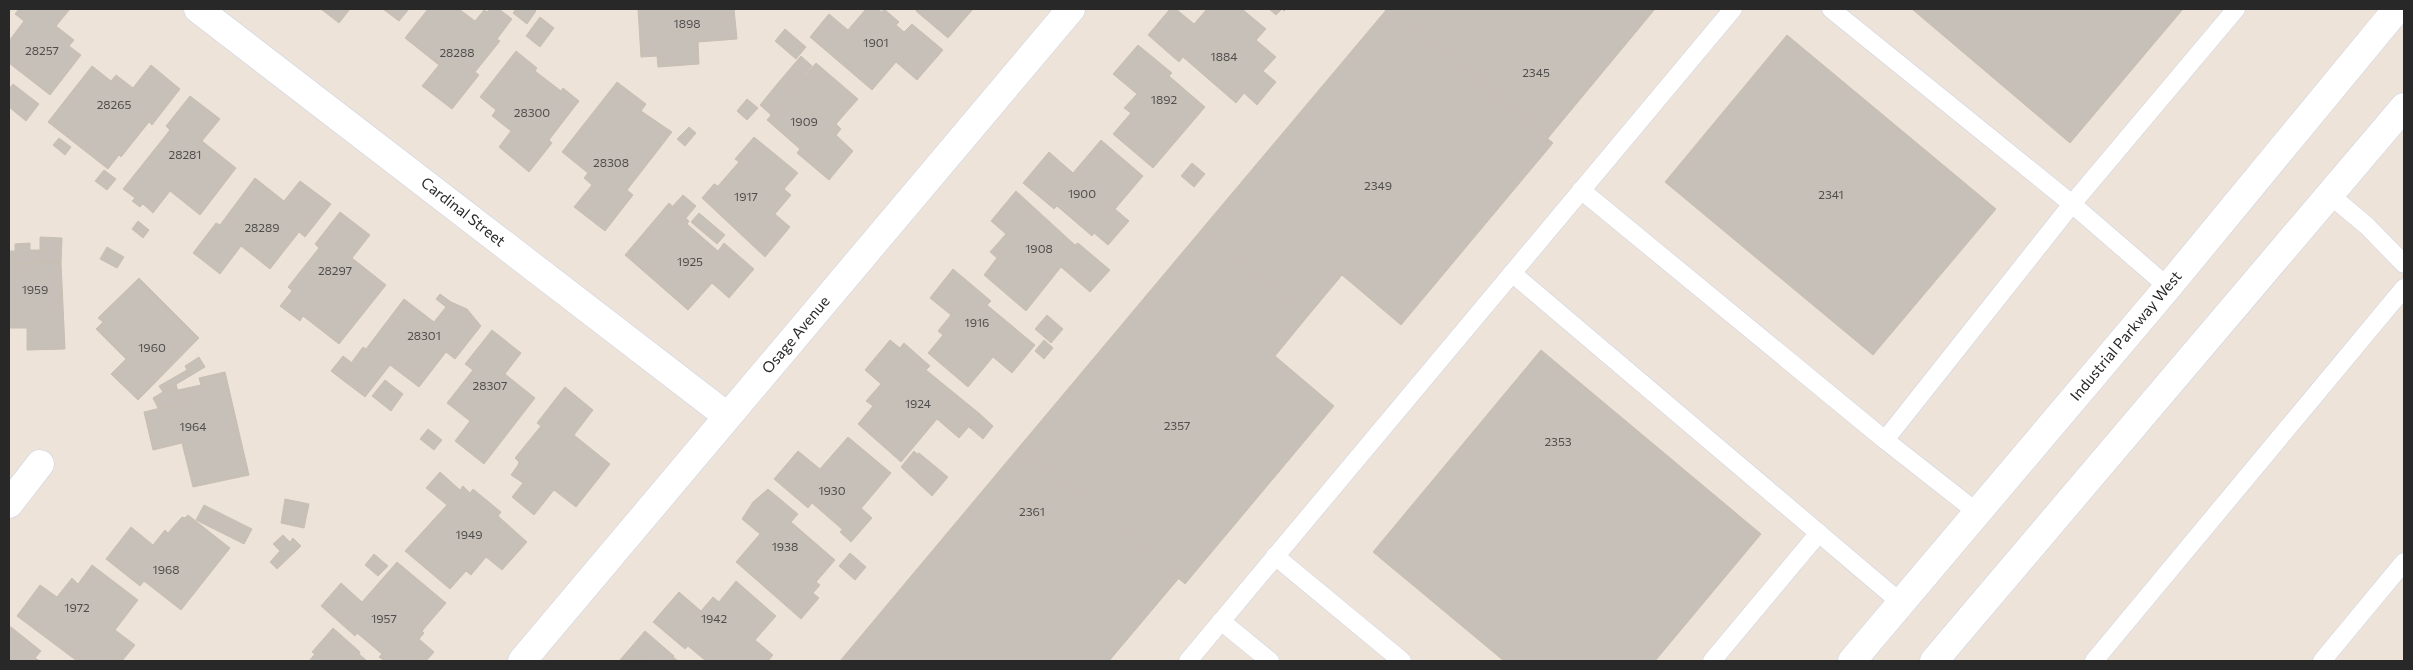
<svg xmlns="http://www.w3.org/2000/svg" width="2413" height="670" font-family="Commissioner,sans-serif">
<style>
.building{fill:#c7c0b8;stroke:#c8bfb1}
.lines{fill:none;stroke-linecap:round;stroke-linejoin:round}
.lane-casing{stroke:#cdd2e3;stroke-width:19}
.street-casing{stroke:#cdd2e3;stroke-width:29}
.secondary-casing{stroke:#cdd2e3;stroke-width:29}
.lane{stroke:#fff;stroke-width:18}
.street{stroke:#fff;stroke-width:28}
.secondary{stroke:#fff;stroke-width:28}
.labels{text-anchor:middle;stroke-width:4.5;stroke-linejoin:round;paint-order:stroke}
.number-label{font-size:12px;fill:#504e4c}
.street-label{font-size:15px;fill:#282828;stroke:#fff}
</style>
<rect width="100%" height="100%" fill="#ede3d8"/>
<g class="building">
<path d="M19 9H70L56 26 74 40 69 46 81 55 50 95 9 63V41L24 21 15 14Z"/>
<path d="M321 9H350L339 23Z"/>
<path d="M383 9H409L399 21Z"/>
<path d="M428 9H459L475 21 484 10 487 12 490 9H499L512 19 497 39 500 41 475 72 479 75 452 109 422 86 439 65 405 38Z"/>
<path d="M516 9H533L536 11 527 24 513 13Z"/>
<path d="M638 9H734L737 39 698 42 699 64 658 67 657 56 641 57Z"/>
<path d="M866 9H877L882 12 884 9 899 22 896 25 904 32 912 24 943 50 917 80 896 62 872 90 810 37 829 14 848 30Z"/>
<path d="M917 9H973L948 38 916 11Z"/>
<path d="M1170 9H1176L1194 24 1207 9H1242L1266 29 1256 40 1276 57 1263 71 1276 82 1257 105 1244 93 1236 103 1183 57 1179 62 1148 35Z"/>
<path d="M1269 9H1286L1284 11 1282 9 1276 15Z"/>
<path d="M1387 9H1393L1553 143 1401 325 1342 275 1307 317 1202 229Z"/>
<path d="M1393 9H1655L1548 138Z"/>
<path d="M1912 9H2183L2070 143Z"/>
<path d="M540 17 554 28 540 47 526 36Z"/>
<path d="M785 29 806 47 796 59 775 41Z"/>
<path d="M1787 35 1996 209 1873 355 1665 182Z"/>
<path d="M1138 45 1172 73 1169 76 1205 107 1153 168 1113 134 1131 113 1124 108 1137 94 1113 74Z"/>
<path d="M516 51 537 68 535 71 561 91 563 88 579 101 549 140 552 143 529 172 499 147 511 131 492 116 496 110 480 97Z"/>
<path d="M801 56 812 66 790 93 778 83Z"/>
<path d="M816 63 858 99 836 124 841 129 836 135 853 151 829 180 797 153 800 149 767 120Z"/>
<path d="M151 65 180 89 152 125 149 122 121 157 119 155 108 169 48 122 92 66 111 81 116 75 133 88Z"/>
<path d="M617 82 646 104 641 111 672 132 627 190 633 195 605 231 574 207 592 185 584 178 588 173 562 152Z"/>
<path d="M778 83 790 93 771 115 760 105Z"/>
<path d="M13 84 39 104 26 121 9 107V89Z"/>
<path d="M190 96 220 119 202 141 236 168 200 215 170 191 153 213 143 204 140 207 132 201 135 198 123 189 170 130 166 126Z"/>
<path d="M747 99 758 108 747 120 737 111Z"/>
<path d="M689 127 696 133 685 146 677 139Z"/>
<path d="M754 137 798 173 784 189 791 195 775 214 790 227 765 257 702 198 714 184 718 186 739 162 735 159Z"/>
<path d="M59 138 71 147 65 155 53 145Z"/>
<path d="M1101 140 1143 176 1115 209 1129 221 1108 245 1094 233 1092 236 1057 206 1054 209 1023 183 1049 152 1073 173Z"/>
<path d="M1192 163 1205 174 1194 187 1181 176Z"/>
<path d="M104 170 116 179 107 190 95 181Z"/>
<path d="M255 178 284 201 300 181 331 204 305 237 299 232 270 269 241 246 220 274 193 253 216 223 220 225Z"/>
<path d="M1016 191 1075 245 1078 243 1110 270 1090 292 1061 267 1026 311 984 275 997 258 990 252 1006 234 991 221Z"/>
<path d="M683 195 696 206 686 218 672 207Z"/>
<path d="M669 203 689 221 687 224 718 251 724 243 754 269 729 298 712 283 688 310 625 255Z"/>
<path d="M340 212 370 235 352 258 386 285 339 344 303 316 300 321 280 306 292 291 288 287 319 248 315 244Z"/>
<path d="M699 213 725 235 717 244 691 222Z"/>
<path d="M138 221 149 230 143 238 132 229Z"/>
<path d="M1202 229 1307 317 1275 356 1334 406 1185 584 1020 446Z"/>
<path d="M40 237 62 238 61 263 40 264Z"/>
<path d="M30 243V250H40V264H9V251H15V244Z"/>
<path d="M107 247 124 257 117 268 100 259Z"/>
<path d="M61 263 65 349 27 350V328H9V264Z"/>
<path d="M953 269 991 301 987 305 1035 345 1012 373 993 357 968 387 928 353 943 335 938 331 951 315 930 298Z"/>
<path d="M139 278 199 338 138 400 111 374 126 359 96 329 103 322 98 318Z"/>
<path d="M440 294 451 302 467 309 481 326 455 359 446 352 419 387 390 365 365 397 340 378 363 347 366 349 404 299 434 322 446 307 436 299Z"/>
<path d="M1047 315 1063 329 1051 343 1035 329Z"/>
<path d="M492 330 521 353 505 374 535 398 484 464 455 441 470 421 447 403 473 370 465 364Z"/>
<path d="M890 340 900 348 904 343 930 366 926 370 980 414 959 438 937 419 901 462 858 424 873 406 866 401 881 384 865 370Z"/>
<path d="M1044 340 1053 348 1044 359 1035 351Z"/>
<path d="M1541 350 1761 534 1655 661H1504L1373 552Z"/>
<path d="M343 356 351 362 340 378 331 371Z"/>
<path d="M199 357 205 367 190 376 185 366Z"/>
<path d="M187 370 190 376 163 392 159 386Z"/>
<path d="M225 372 249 475 193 487 182 443 153 450 144 412 181 403 178 390 201 385 199 378Z"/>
<path d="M385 380 403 394 391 411 372 396Z"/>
<path d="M176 384 181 403 158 408 153 398Z"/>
<path d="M565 387 593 410 574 435 610 464 576 507 554 490 534 515 512 497 530 474 518 465 519 462 515 458 541 426 537 423Z"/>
<path d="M980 414 993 426 983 439 969 427Z"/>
<path d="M428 429 442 440 434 450 420 439Z"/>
<path d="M848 437 891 473 843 530 812 503 808 508 774 479 798 451 820 469Z"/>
<path d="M1020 446 1179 578 1109 661H840Z"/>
<path d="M914 451 917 454 919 453 948 477 932 496 901 467Z"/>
<path d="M518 465 530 474 523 483 511 475Z"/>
<path d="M440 472 460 490 463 486 470 493 473 489 501 512 498 516 527 542 502 570 486 557 471 575 466 571 450 589 405 551 447 505 426 488Z"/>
<path d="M768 489 798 514 791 522 835 560 816 582 820 585 813 593 819 598 801 619 736 562 760 534 742 519 753 502Z"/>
<path d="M285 499 309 504 304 528 281 523Z"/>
<path d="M204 505 252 529 244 544 196 520Z"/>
<path d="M861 508 872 518 851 542 840 532Z"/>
<path d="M188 515 230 548 181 610 144 581 140 586 106 559 131 527 153 545 165 530 168 533 182 517 185 518Z"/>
<path d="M283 535 290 542 293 538 301 546 277 569 270 562 280 551 273 544Z"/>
<path d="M850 553 866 567 855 580 839 566Z"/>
<path d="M374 554 388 566 378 576 365 565Z"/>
<path d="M397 562 446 603 422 631 424 633 419 639 434 652 426 661H385L379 657 382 654 357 633 355 636 321 606 341 583 362 602Z"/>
<path d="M92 565 138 600 115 630 135 645 122 661H77L17 616 40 585 57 597 72 578 78 584Z"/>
<path d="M736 581 776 616 755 640 773 655 768 661H706L688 646 685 649 653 622 679 592 701 611 713 597 719 602Z"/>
<path d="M11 627 41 651 35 658 40 661H9V628Z"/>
<path d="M333 628 360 652 359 654 367 661H309L315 654 312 652Z"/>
<path d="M645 631 674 656 673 657 678 661 620 660Z"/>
</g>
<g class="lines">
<defs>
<g id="lane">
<path d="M1831 9 2072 204 1885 440 1978 513"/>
<path d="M1581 190 1885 440"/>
<path d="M2330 195 2367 226 2404 264"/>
<path d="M1512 273 1900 602"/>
<path d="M2168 287 2072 204 2236 9"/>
<path d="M1275 556 1402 661"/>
<path d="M1221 621 1270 661"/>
<path d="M1188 661 1733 9"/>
<path d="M1712 661 1819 533"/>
<path d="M2094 661 2404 288"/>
<path d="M2322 661 2404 562"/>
</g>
<g id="street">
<path d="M198 9 727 416"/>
<path d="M9 504 40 464"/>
<path d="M522 661 1071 9"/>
</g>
<g id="secondary">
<path d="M1852 661 2168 287 2397 9"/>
<path d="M1934 661 2404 107"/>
</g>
</defs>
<use href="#lane" class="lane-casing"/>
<use href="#street" class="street-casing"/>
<use href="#secondary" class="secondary-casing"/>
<use href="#lane" class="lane"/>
<use href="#street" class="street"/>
<use href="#secondary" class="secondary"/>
</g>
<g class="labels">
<g class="number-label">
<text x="687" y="28">1898</text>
<text x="876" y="47">1901</text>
<text x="42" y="55">28257</text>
<text x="457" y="57">28288</text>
<text x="1224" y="61">1884</text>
<text x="1536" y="77">2345</text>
<text x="1164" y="104">1892</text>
<text x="114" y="109">28265</text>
<text x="532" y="117">28300</text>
<text x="804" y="126">1909</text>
<text x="185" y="159">28281</text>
<text x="611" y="167">28308</text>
<text x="1378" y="190">2349</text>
<text x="1082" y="198">1900</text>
<text x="1831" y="199">2341</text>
<text x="746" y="201">1917</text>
<text x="262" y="232">28289</text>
<text x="1039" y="253">1908</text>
<text x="690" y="266">1925</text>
<text x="335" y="275">28297</text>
<text x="35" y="294">1959</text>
<text x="977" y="327">1916</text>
<text x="424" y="340">28301</text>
<text x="152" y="352">1960</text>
<text x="490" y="390">28307</text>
<text x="918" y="408">1924</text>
<text x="1177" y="430">2357</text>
<text x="193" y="431">1964</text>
<text x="1558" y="446">2353</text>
<text x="832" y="495">1930</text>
<text x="1032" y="516">2361</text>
<text x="469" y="539">1949</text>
<text x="785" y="551">1938</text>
<text x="166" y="574">1968</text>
<text x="77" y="612">1972</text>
<text x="384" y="623">1957</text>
<text x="714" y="623">1942</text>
</g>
<g class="street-label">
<text transform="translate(463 212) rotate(38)" y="5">Cardinal Street</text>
<text transform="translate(796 335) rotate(-50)" y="5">Osage Avenue</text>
<text transform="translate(2126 336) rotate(-50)" y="5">Industrial Parkway West</text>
</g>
</g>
<rect width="2413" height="670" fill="none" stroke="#282828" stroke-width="20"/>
</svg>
